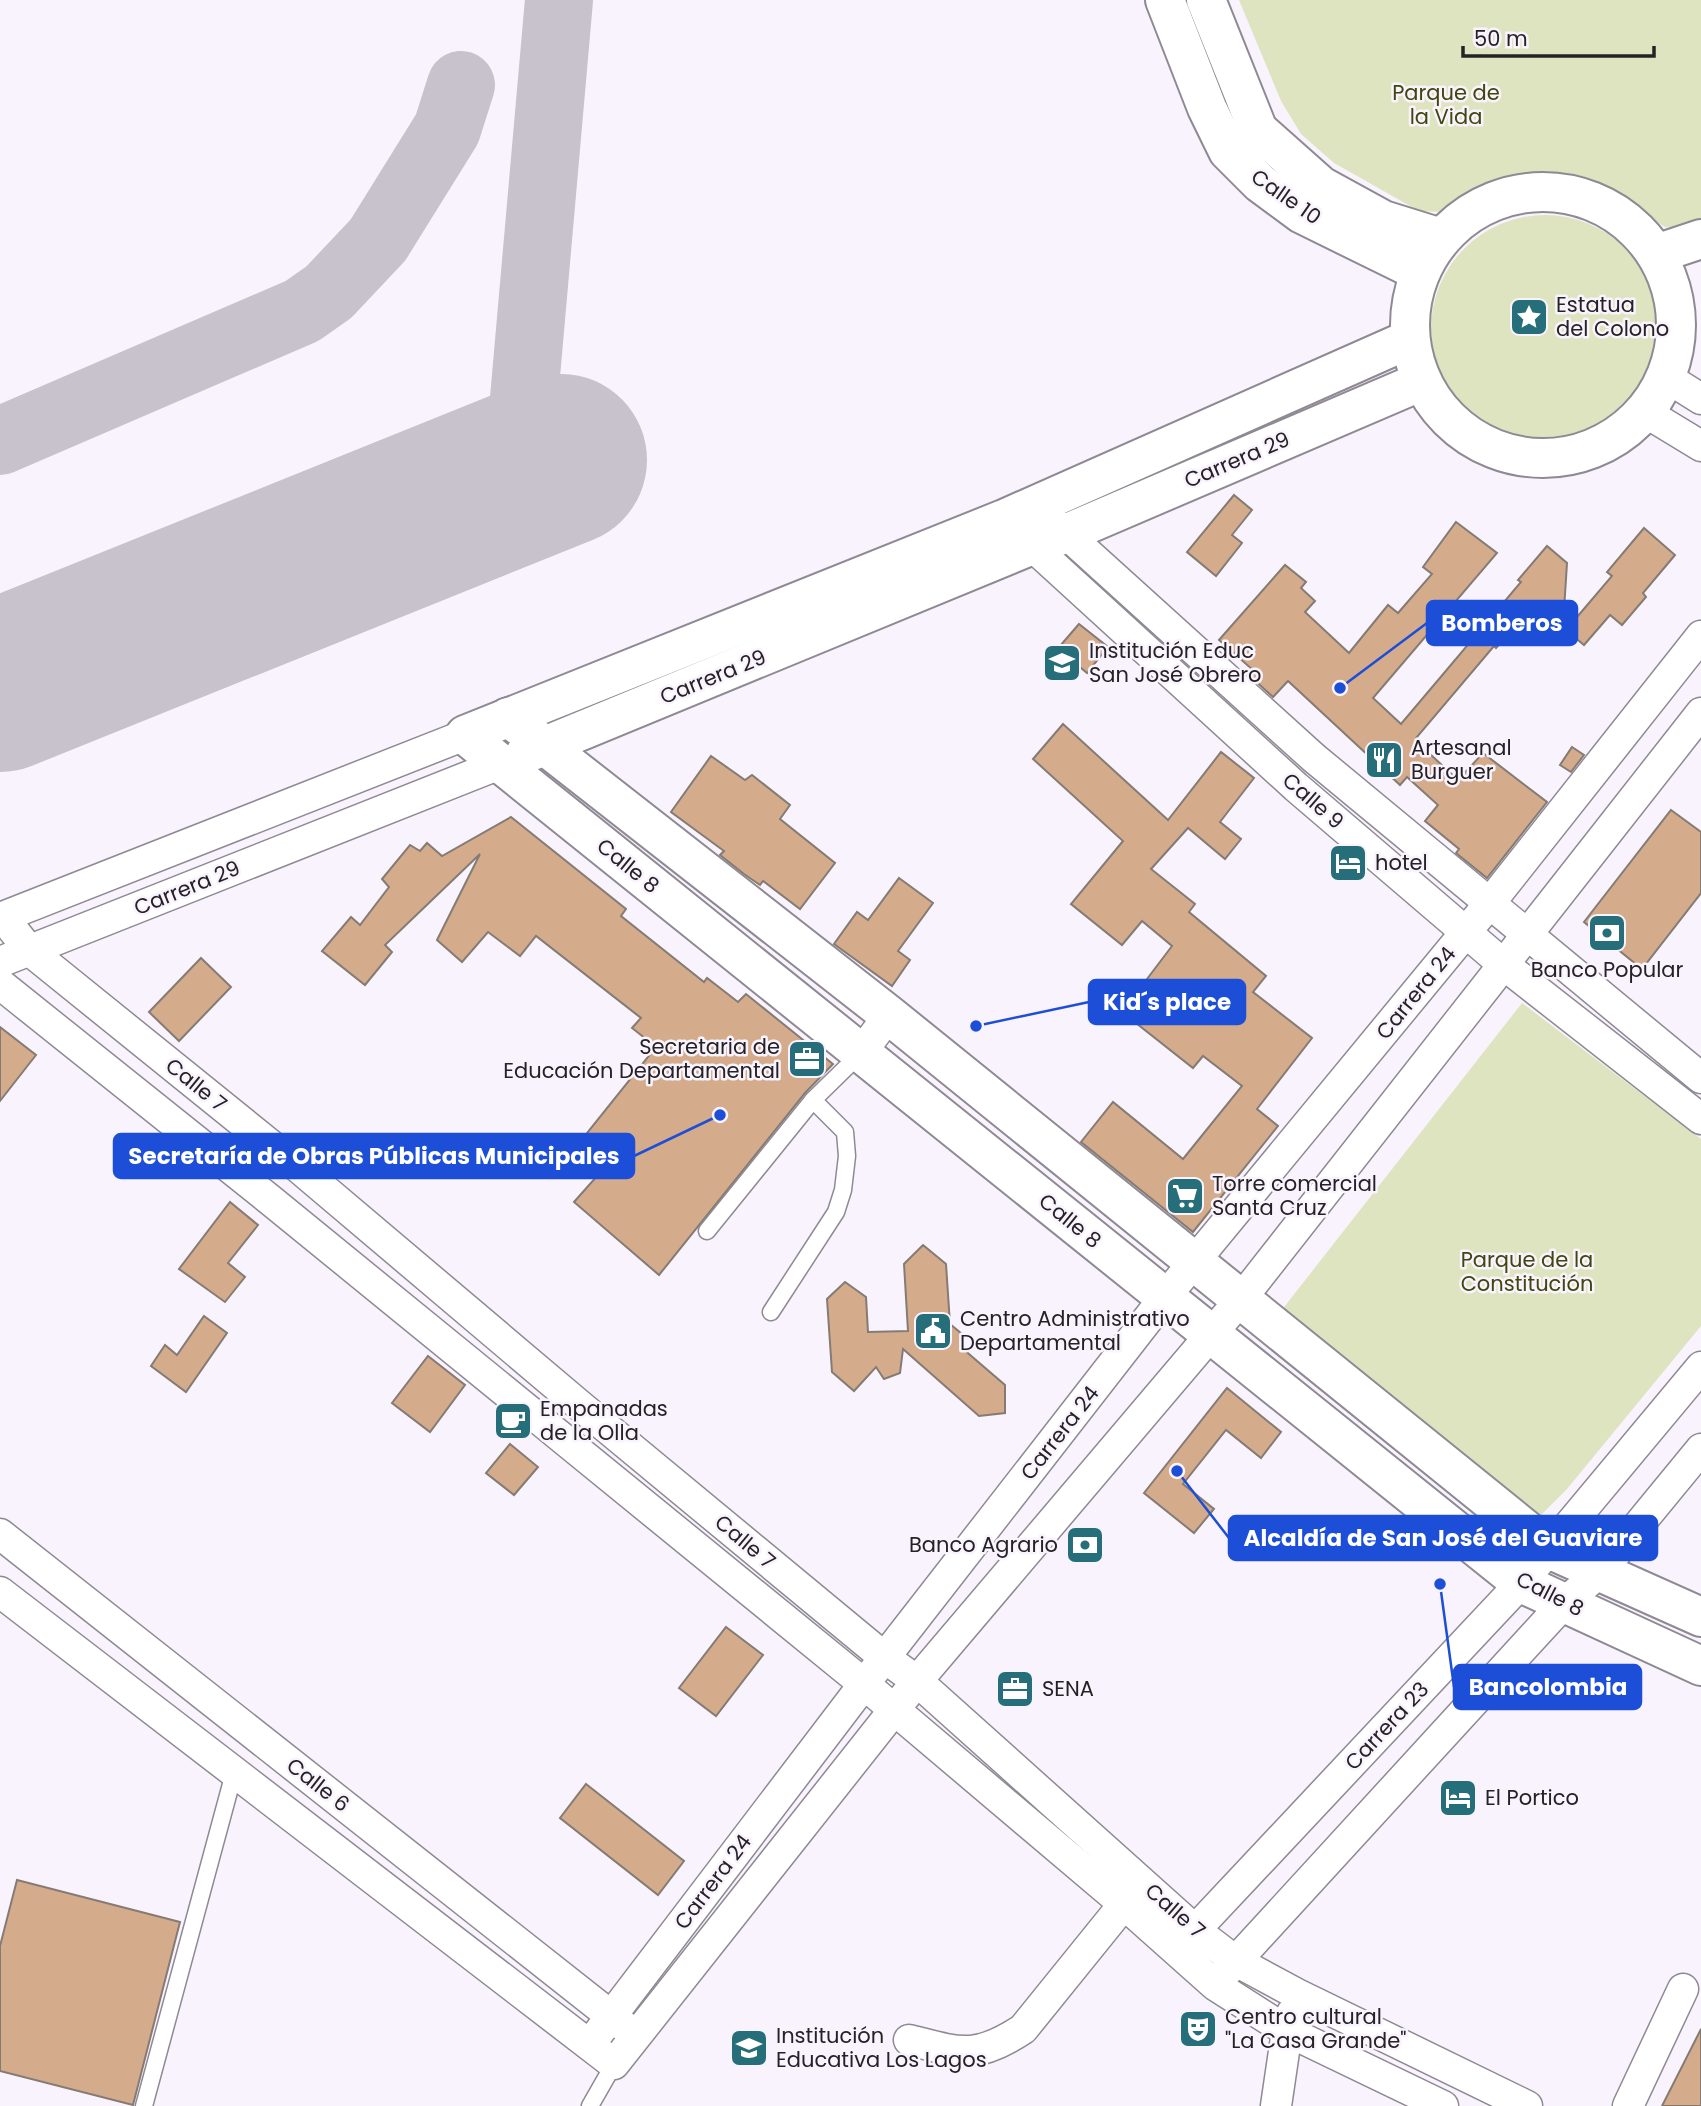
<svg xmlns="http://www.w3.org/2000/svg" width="1701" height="2106" font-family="Poppins,sans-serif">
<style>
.green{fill:#dee4bf}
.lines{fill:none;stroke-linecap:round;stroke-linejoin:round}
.taxiway{stroke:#c7c2cb;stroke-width:68}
.runway{stroke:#c7c2cb;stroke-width:172}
.building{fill:#d5ac8b;stroke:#847b74;stroke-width:2}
.lane-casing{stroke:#8e8993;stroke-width:19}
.street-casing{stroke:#8e8993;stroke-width:33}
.secondary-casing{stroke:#8e8993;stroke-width:42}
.lane{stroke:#fff;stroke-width:16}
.street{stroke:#fff;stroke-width:30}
.secondary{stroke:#fff;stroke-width:38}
.labels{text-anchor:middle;stroke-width:5;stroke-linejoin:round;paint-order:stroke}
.park-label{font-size:21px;fill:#40460d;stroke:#f9f3fe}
.street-label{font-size:21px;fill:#252226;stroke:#f9f3fe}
.poi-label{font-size:21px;fill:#252226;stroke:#f9f3fe;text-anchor:start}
.leader{fill:none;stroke:#1d4ed8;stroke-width:2.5}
.callout-dot{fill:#1d4ed8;stroke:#f9f3fe;stroke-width:2.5}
.callout{fill:#1d4ed8;stroke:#1d4ed8;stroke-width:2.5}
.callout-label{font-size:23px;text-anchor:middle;font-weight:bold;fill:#fff}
</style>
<rect width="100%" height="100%" fill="#f9f3fe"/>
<g class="green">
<path d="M1239 0H1701V226L1692 229 1665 227 1610 193 1557 179 1512 189 1465 213 1419 211 1334 163 1301 134 1281 101Z"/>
<circle cx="1545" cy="329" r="114"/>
<path d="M1522 1003 1701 1139V1326L1567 1489 1534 1522 1281 1311Z"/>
</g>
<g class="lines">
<g class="taxiway">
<path d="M0 441 302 311 329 292 378 240 447 129 461 85"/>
<path d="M517 478 559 0"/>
</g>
<path class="runway" d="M0 686 561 460"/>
</g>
<g class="building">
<path d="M1234 495 1252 510 1232 535 1242 543 1216 576 1187 552Z"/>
<path d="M1456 522 1497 553 1373 698 1401 724 1521 582 1518 580 1547 546 1567 563 1563 626 1540 608 1511 643 1505 638 1496 648 1494 646 1416 738V741L1458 780 1483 753 1547 802 1487 878 1456 853 1459 849 1425 821 1438 805 1407 777 1400 785 1288 681 1273 697 1250 676 1254 671 1219 640 1285 565 1306 582 1301 588 1315 601 1305 612 1349 653 1388 605 1398 613 1432 574 1423 567Z"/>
<path d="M1644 528 1675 555 1643 593 1646 597 1622 625 1610 615 1584 645 1566 630 1612 576 1607 572Z"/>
<path d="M1079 624 1108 647 1087 673 1074 662 1071 667 1054 653Z"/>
<path d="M1063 724 1168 820 1221 752 1254 778 1220 822 1241 839 1225 859 1188 828 1151 869 1195 904 1189 912 1266 976 1253 992 1312 1038 1257 1109 1278 1126 1193 1232 1081 1142 1113 1102 1183 1159 1242 1086 1203 1056 1193 1068 1122 1012 1172 946 1142 921 1122 945 1071 904 1123 841 1033 759Z"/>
<path d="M1572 747 1584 755 1571 772 1560 765Z"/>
<path d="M711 756 745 780 752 775 790 805 780 819 835 863 800 909 763 881 760 885 744 874 720 855 724 851 671 812Z"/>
<path d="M1671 810 1701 832V893L1642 969 1584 922Z"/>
<path d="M511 817 626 909 621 916 704 982 707 978 738 1002 746 994 833 1064 805 1093 659 1275 574 1202 607 1165 579 1143 656 1047 632 1028 641 1018 536 936 520 956 488 932 462 962 437 940 480 854 385 945 392 952 365 985 322 951 351 917 360 925 389 887 382 879 410 845 420 851 427 843 442 856Z"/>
<path d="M899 878 933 903 898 951 910 960 892 986 834 944 857 912 868 920Z"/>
<path d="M201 958 231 987 179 1041 149 1012Z"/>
<path d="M0 1027 36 1055 0 1101Z"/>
<path d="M230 1202 258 1225 228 1263 245 1277 225 1302 179 1269Z"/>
<path d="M923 1245 946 1264 950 1324 962 1334V1348L1005 1385V1413L979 1416 903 1349 900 1373 884 1379 876 1367 854 1391 832 1372 827 1299 845 1282 866 1297 868 1332 908 1331 904 1264Z"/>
<path d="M204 1316 227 1333 186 1392 151 1366 165 1345 177 1355Z"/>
<path d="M428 1356 465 1385 430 1432 392 1403Z"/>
<path d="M1227 1388 1281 1432 1261 1458 1226 1430 1183 1484 1214 1509 1194 1533 1144 1493Z"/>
<path d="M510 1444 538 1467 514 1495 486 1473Z"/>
<path d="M726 1627 763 1655 716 1716 679 1688Z"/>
<path d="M586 1784 684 1861 658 1895 560 1818Z"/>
<path d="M17 1880 180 1922 133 2105 0 2071V1946Z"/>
<path d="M1701 2029V2106H1662Z"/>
</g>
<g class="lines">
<defs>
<g id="lane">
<path d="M707 1231 813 1100"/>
<path d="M771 1312 836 1212 843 1190 847 1156 845 1132 813 1100 861 1053"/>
<path d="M144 2106 234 1773"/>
<path d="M590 2106 614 2064"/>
</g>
<g id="street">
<path d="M1666 377 1701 399"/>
<path d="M1645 412 1701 446"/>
<path d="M1051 520 1314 758 1701 1078"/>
<path d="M1019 534 1296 787 1503 964 1701 1119"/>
<path d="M3 917 29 950 299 1168 578 1404 885 1658 917 1681 1196 1931 1234 1960 1297 1994 1527 2106"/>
<path d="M0 918 465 735"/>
<path d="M0 962 500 764"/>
<path d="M0 984 269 1199 864 1684 1124 1904 1215 1985 1287 2031 1443 2106"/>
<path d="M861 1053 889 1015"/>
<path d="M0 1534 625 2027"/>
<path d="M0 1592 614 2064 917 1681 1241 1299 1701 713"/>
<path d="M1182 1944 1521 1583 1701 1367"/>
<path d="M1224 1974 1564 1603 1600 1572 1701 1449"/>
<path d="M909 2040C960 2053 976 2060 1023 2029L1124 1904"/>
<path d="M590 2044 864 1684 1165 1297 1489 904 1701 636"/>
<path d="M1276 2106 1287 2031 1292 2013"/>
<path d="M1628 2106 1683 1989"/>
</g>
<g id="secondary">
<path d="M1165 0 1207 108 1228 151 1260 183 1302 214 1420 272"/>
<path d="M1206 0 1258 130 1321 186 1383 220 1441 238"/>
<circle cx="1543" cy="325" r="133"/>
<path d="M1656 254 1701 239"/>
<path d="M1410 339 1004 519 465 735 1521 1583 1701 1666"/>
<path d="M508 717 889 1015 1551 1550 1701 1617"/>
<path d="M525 754 1030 546 1065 534 1422 381"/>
</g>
</defs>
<use href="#lane" class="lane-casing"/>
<use href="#street" class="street-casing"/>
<use href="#secondary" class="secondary-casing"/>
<use href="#lane" class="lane"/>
<use href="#street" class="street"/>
<use href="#secondary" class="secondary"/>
</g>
<defs>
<symbol id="sight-square" viewBox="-11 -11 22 22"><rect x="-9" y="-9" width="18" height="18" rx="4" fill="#266e79" stroke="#f9f3fe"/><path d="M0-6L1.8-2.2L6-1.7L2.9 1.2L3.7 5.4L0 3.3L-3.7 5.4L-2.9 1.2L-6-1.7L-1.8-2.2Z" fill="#fff"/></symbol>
<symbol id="school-square" viewBox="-11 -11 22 22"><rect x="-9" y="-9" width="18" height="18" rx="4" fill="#266e79" stroke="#f9f3fe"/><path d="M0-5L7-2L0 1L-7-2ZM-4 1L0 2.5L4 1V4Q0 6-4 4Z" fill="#fff"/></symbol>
<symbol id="restaurant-square" viewBox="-11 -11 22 22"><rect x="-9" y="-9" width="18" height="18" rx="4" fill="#266e79" stroke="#f9f3fe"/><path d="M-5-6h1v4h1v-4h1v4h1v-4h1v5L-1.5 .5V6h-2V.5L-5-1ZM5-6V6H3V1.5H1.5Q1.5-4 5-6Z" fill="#fff"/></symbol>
<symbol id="hotel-square" viewBox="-11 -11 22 22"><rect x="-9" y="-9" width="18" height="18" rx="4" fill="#266e79" stroke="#f9f3fe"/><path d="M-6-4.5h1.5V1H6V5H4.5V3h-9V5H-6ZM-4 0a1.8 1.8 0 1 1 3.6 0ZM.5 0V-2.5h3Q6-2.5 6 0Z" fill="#fff"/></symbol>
<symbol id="bank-square" viewBox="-11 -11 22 22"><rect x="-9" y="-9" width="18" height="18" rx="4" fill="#266e79" stroke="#f9f3fe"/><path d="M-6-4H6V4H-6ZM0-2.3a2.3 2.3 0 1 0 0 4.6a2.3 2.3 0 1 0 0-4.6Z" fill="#fff"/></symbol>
<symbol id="office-square" viewBox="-11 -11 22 22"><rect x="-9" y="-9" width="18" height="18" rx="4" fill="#266e79" stroke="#f9f3fe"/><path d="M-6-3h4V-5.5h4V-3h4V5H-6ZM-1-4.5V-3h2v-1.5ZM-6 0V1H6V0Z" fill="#fff"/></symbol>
<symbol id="supermarket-square" viewBox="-11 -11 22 22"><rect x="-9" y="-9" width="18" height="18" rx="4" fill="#266e79" stroke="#f9f3fe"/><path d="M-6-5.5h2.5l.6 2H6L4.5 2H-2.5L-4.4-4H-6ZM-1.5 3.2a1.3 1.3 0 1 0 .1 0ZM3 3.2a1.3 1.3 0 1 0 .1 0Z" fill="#fff"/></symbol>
<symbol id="civic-square" viewBox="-11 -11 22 22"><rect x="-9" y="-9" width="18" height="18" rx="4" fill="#266e79" stroke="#f9f3fe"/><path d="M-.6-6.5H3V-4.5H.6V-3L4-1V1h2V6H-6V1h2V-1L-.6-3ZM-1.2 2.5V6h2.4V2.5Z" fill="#fff"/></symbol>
<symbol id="cafe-square" viewBox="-11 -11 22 22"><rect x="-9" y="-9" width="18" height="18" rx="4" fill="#266e79" stroke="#f9f3fe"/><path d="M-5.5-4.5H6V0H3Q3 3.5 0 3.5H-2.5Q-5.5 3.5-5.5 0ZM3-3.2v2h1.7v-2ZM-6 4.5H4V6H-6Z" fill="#fff"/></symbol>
<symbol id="theatre-square" viewBox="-11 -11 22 22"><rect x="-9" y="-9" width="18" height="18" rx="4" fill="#266e79" stroke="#f9f3fe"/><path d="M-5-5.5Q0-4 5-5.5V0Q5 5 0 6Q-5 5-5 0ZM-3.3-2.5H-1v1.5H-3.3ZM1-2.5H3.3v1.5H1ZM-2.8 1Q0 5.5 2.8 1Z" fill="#fff"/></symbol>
</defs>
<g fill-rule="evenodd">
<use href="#sight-square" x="1507" y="295" width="44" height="44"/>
<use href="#school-square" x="1040" y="641" width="44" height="44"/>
<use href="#restaurant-square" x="1362" y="738" width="44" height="44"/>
<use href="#hotel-square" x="1326" y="841" width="44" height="44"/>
<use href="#bank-square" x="1585" y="911" width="44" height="44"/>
<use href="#office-square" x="785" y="1037" width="44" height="44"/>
<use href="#supermarket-square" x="1163" y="1174" width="44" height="44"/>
<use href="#civic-square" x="911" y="1309" width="44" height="44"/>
<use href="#cafe-square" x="491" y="1399" width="44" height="44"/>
<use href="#bank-square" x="1063" y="1523" width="44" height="44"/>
<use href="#office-square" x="993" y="1667" width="44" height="44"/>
<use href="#hotel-square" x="1436" y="1776" width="44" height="44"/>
<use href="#theatre-square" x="1176" y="2007" width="44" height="44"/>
<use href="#school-square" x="727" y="2026" width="44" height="44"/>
</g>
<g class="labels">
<g class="park-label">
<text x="1446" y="100">Parque de<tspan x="1446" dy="24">la Vida</tspan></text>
<text x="1527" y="1267">Parque de la<tspan x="1527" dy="24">Constitución</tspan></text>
</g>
<g class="street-label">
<text transform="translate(1286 197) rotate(35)" y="7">Calle 10</text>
<text transform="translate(1237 460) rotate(-23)" y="7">Carrera 29</text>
<text transform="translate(713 677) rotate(-22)" y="7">Carrera 29</text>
<text transform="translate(1313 801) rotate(41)" y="7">Calle 9</text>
<text transform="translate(628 866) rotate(39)" y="7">Calle 8</text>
<text transform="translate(187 888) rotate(-22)" y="7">Carrera 29</text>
<text transform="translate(1416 993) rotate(-51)" y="7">Carrera 24</text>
<text transform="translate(196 1085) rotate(39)" y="7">Calle 7</text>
<text transform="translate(1070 1221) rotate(39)" y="7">Calle 8</text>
<text transform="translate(1060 1433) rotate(-52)" y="7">Carrera 24</text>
<text transform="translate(745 1542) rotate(40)" y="7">Calle 7</text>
<text transform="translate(1550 1594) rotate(27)" y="7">Calle 8</text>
<text transform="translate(1387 1726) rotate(-47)" y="7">Carrera 23</text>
<text transform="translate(318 1785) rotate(38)" y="7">Calle 6</text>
<text transform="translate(713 1882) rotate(-53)" y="7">Carrera 24</text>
<text transform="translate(1175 1911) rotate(41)" y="7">Calle 7</text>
</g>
<g class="poi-label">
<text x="1556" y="312">Estatua<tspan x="1556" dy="24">del Colono</tspan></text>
<text x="1089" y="658">Institución Educ<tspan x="1089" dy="24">San José Obrero</tspan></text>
<text x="1411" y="755">Artesanal<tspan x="1411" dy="24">Burguer</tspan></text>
<text x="1375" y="870">hotel</text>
<text x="1607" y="977" text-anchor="middle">Banco Popular</text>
<text x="780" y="1054" text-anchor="end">Secretaria de<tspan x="780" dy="24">Educación Departamental</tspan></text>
<text x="1212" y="1191">Torre comercial<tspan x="1212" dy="24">Santa Cruz</tspan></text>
<text x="960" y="1326">Centro Administrativo<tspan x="960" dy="24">Departamental</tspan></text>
<text x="540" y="1416">Empanadas<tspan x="540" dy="24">de la Olla</tspan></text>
<text x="1058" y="1552" text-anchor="end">Banco Agrario</text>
<text x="1042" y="1696">SENA</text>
<text x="1485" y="1805">El Portico</text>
<text x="1225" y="2024">Centro cultural<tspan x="1225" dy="24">"La Casa Grande"</tspan></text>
<text x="776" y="2043">Institución<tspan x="776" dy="24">Educativa Los Lagos</tspan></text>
</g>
</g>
<path class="leader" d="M1340 688L1427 623M976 1026L1089 1002M720 1115L634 1156M1177 1471L1229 1538M1440 1584L1454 1687"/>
<g class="callout-dot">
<circle cx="1340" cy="688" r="7"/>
<circle cx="976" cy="1026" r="7"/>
<circle cx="720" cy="1115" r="7"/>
<circle cx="1177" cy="1471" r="7"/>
<circle cx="1440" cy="1584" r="7"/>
</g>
<g class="callout">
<rect x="1427" y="601" width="150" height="44" rx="7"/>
<rect x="1089" y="980" width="156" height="44" rx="7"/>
<rect x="114" y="1134" width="520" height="44" rx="7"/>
<rect x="1229" y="1516" width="428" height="44" rx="7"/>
<rect x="1454" y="1665" width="187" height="44" rx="7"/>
</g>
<g class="callout-label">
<text x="1502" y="631">Bomberos</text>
<text x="1167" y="1010">Kid´s place</text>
<text x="374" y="1164">Secretaría de Obras Públicas Municipales</text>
<text x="1443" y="1546">Alcaldía de San José del Guaviare</text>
<text x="1548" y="1695">Bancolombia</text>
</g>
<path d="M1463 46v10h191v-10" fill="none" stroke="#252226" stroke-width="3.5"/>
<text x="1474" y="46" font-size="21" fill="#252226" stroke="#f9f3fe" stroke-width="5" paint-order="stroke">50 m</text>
</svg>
